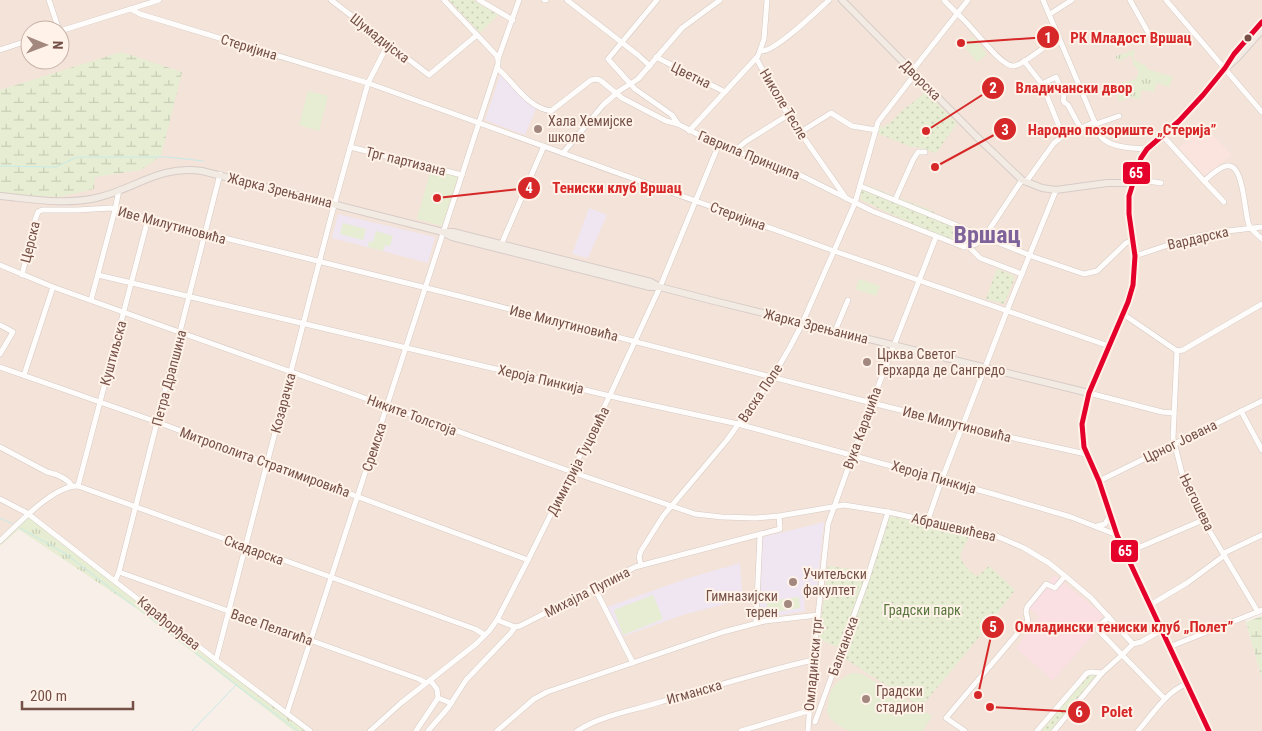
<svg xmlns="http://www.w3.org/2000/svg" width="1262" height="731" font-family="'Roboto Condensed',sans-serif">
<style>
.residential{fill:#f3e3d8;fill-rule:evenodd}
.commercial{fill:#fbe3de}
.education{fill:#f0e6f1}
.medical{fill:#fae0e3}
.grass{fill:url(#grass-tufts)}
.wetland{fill:url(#wetland-marsh)}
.park{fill:url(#park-dots)}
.pitch{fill:#e6edd2}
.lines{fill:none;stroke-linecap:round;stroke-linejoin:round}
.stream{stroke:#c9eae7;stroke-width:1}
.minor-casing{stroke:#d6cac5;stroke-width:6}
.major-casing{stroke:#d8ccc8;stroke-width:8}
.minor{stroke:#fefdfc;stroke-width:5}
.major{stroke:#f2ebe4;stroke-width:6}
.bus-1-casing{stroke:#fff3e9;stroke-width:9}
.bus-1{stroke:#e4002b;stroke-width:5}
.bus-dot{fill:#765047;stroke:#fff3e9;stroke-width:2}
.poi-dot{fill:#a3887f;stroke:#fff3e9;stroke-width:2}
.labels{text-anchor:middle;stroke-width:4;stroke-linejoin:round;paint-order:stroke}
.street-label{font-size:14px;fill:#765047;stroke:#fff3e9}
.poi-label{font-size:14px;fill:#765047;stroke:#fff3e9;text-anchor:start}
.park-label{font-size:14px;fill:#57763c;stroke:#fff3e9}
.town-label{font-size:24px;font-weight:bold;fill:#7e629a;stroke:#fff3e9}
.leader{fill:none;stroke:#d62828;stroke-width:2}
.callout-dot{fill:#d62828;stroke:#fff3e9;stroke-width:2}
.mark-label{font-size:15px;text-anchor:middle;font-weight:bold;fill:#fff}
.callout-label{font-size:15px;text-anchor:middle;font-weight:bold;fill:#d62828;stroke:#fff3e9;stroke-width:4;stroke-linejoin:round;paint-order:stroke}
.line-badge{stroke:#fff3e9;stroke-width:2}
.badge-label{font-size:14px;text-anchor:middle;font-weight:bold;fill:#fff}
</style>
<defs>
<pattern id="grass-tufts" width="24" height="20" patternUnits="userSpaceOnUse" patternTransform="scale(1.25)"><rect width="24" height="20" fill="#e6edd2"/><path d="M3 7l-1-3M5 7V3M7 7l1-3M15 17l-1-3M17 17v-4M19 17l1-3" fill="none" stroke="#c9cdb6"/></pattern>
<pattern id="wetland-marsh" width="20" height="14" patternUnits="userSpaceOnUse" patternTransform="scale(1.25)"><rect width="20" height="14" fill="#e6edd2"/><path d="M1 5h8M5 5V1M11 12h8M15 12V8" fill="none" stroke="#c9cdb6"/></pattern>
<pattern id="park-dots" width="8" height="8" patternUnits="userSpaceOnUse" patternTransform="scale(1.25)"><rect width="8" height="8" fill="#e6edd2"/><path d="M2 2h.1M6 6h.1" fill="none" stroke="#c9cdb6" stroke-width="1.8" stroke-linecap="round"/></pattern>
</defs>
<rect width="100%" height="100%" fill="#f7efe8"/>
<path class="residential" d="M0 0H1262V609L1244 616 1262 679V731H311L30 515 0 540V194L94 177 141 170 182 72 121 53 0 90ZM30 30H60V60H30Z"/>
<path class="commercial" d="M1199 121 1232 155 1207 175 1203 174 1179 148 1192 134 1190 132Z"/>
<g class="education">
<path d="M500 75 536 109 525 135 485 120Z"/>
<path d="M589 208 607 215 588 258 572 254Z"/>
<path d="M338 214 435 237 428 263 332 238Z"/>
<path d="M824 522 816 597 804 596 805 611 759 619 763 537Z"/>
<path d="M740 563 742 590 740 600 683 615 621 637 607 607 688 578Z"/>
</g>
<path class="medical" d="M1054 575 1104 615 1094 627 1097 630 1053 681 1016 648 1039 617 1028 608Z"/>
<g class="grass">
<path d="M1135 50 1133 59 1146 66 1147 69 1173 77 1169 87 1157 83 1154 92 1142 90 1139 100 1132 97 1119 102 1117 95 1123 92V83L1136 79 1138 75V70L1134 66 1131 55 1119 61 1116 59V56Z"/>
<path d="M29 515 309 731H294L136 608 17 528 18 530 0 546V540Z"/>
</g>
<g class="wetland">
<path d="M121 52 182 72 161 156 141 170 95 177 94 189 59 197 0 194V90Z"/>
<path d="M1262 616V679L1246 622Z"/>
</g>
<g class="park">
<path d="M449 0H473L498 15 480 33Z"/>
<path d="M926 92 957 123 936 153 917 147H911L879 134V125L883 128 887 124H889L902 111Z"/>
<path d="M864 184 935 212 934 215 976 236V237L967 243H962L915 226V225L861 200 860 195Z"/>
<path d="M997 269 1013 275 1015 278 1004 304 986 299Z"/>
<path d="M890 516 971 533 961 552 960 558C965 565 970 574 978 576L989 566 1015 590 980 636 921 707 842 657Z"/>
<path d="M828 566 851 569 866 575 840 648 819 639Z"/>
<path d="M1095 674 1097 675 1051 731H1041L1087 675Z"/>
</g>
<g class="pitch">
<path d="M973 37 987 54 977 62 963 45Z"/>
<path d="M308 91 328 96 319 131 299 125Z"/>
<path d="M431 169 458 177 442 226 417 219Z"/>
<path d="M343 223 366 229 363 240 340 234Z"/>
<path d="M376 231 393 236 390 246 385 245 383 251 368 247 369 241 373 242Z"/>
<path d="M859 279 880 286 876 296 855 289Z"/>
<path d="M653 595 663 619 623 635 614 610Z"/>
<path d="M775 595V600L799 597 800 608 768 613 766 596Z"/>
<path d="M851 673 862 674 932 716 923 731H849L837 724 830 718 827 711 830 693 836 683Z"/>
</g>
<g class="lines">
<g class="stream">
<path d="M0 166 56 167 77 157H168L203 161"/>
<path d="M0 518 13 524"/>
<path d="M20 528 66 554 135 607"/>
<path d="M141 610 239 687 298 731"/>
<path d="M192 731 236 685"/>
</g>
<defs>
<g id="minor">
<path d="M49 0 59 30"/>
<path d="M331 0 429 75 477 35"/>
<path d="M479 0 513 20"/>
<path d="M544 0H546"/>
<path d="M567 0 638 55 650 66"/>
<path d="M657 0 608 59 635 89 672 115 678 124"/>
<path d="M944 0C950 7 957 13 963 19 973 28 1002 68 1014 66 1023 65 1049 43 1059 36"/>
<path d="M1043 0 1101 137C1111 148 1133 148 1147 149"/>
<path d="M1130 0 1149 34"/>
<path d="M1166 0 1262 112"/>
<path d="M131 9 140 14 368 83 837 252 1109 346"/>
<path d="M1050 14 1072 0"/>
<path d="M60 31 159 0"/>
<path d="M0 50 30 40"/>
<path d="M761 51C774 53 818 10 829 0"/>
<path d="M656 57 725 92"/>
<path d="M756 58 788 115 846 198"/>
<path d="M498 59 519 0"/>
<path d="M1024 61 1042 84 1063 136"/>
<path d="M497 68C515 83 526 107 551 111L591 80 596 79 600 80 622 98 666 121 678 124 701 136 735 151 786 168 872 211 964 247 976 244 985 236 1022 180"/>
<path d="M912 71 968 0"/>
<path d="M1042 84 1056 77 1064 96 1063 100 1065 103 1068 105 1081 129"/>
<path d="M1096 124 1119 116"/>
<path d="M689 131 758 56 764 39 767 0"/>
<path d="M799 133 831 113 852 126 876 130"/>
<path d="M1163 136 1204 181C1210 176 1216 170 1223 167 1245 156 1244 216 1249 225 1251 230 1258 235 1262 239"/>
<path d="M350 147 462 175"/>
<path d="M735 151 745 142 788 115"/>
<path d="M563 153 603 105 619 91 638 79 682 28 720 0"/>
<path d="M1134 179 1161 183"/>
<path d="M1204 181 1224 202"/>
<path d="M1026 182 1054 143 1063 136 1095 122"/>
<path d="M860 186 1034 257 1084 274 1097 271 1126 243 1133 240"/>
<path d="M895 200 913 160 918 152H925"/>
<path d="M501 245 544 146"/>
<path d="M969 247 980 258 1022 274"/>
<path d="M1135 256 1189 238 1219 232 1262 227"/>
<path d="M0 265 53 287 578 474 695 514 722 517 755 518 779 516 844 505 888 512 994 535 1024 548 1049 563 1065 576 1091 598 1133 644"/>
<path d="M22 275 35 220 38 212 42 210H77L111 208 148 219 459 296 872 403 1018 439 1086 454"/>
<path d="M98 275 623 399 738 424 993 494 1071 517 1117 535"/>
<path d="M91 300 115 210 119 190"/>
<path d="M1123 314 1177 351"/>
<path d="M0 325 13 332 0 354"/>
<path d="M835 331 848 300"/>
<path d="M1177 351 1173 438 1185 485 1203 520 1258 612"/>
<path d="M1177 351 1183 350 1262 304"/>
<path d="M0 367 157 422 528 560"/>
<path d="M24 375 53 287"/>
<path d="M1241 411 1262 450"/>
<path d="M1174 413 1162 412 1089 393 1083 419 1082 428 1083 440 1086 454 1099 481 1117 535 1209 731"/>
<path d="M0 447 47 472C56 474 67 478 72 486"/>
<path d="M1099 481 1262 401"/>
<path d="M78 486 148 219"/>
<path d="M0 499 27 513 216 660 310 731"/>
<path d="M928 520 942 479 1008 308 1056 190"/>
<path d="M1097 526 1105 524 1110 515"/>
<path d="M0 541C18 524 54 485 78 486L475 629 485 635"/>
<path d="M1126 553 1203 520"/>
<path d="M1224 553 1262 535"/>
<path d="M641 565 639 557 641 551 663 516 727 440 772 378 790 347 801 326 855 203 878 122 915 74"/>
<path d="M119 572 419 679 426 683"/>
<path d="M115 581 119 572 220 174"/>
<path d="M594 587 633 663"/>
<path d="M1150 605 1187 583 1225 555"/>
<path d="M1109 617 1099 626 1098 630 1165 699"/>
<path d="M497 620 515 627"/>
<path d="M756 623 760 535"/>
<path d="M1169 647 1262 610"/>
<path d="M216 660 332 213 368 83 388 44"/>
<path d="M438 698 451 703"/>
<path d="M287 713 498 64V59L496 55 444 0"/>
<path d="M815 722 866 582 888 512"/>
<path d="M370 731 401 703 476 644 489 631 497 620 528 560 611 393 660 287 719 144"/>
<path d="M416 731 438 698 437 689 430 680"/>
<path d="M428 731 448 708 466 680 510 634 515 627 520 626 635 567 780 529 779 516"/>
<path d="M497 731 534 699 547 692 723 632 765 621 818 615"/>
<path d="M577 731C600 716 631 711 657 703 709 688 761 672 813 660"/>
<path d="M741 731 808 711"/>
<path d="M808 731 813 660 828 524 870 407 936 237"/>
<path d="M965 731 946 718 1028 621 1026 612 1027 607 1046 584 1055 588 1065 576"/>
<path d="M1037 731 1087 673 1091 672 1102 673"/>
<path d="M1054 731 1102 673 1122 655 1133 644 1141 642 1162 630"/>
<path d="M1138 731C1152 715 1166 692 1186 684"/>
</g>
<g id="major">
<path d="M842 0 976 136 1022 180 1042 188 1056 190 1107 183H1132"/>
<path d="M1228 66 1237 58 1262 30"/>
<path d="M0 196C32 199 64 205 96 198 136 189 158 165 202 171L443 232H453L651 282 660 287 710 300 1089 393 1128 302 1133 285 1135 256 1129 214V196L1141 158 1147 149 1179 121 1203 95 1225 68 1234 54 1262 22"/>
<path d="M444 233 452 237 650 287H659"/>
</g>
</defs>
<use href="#minor" class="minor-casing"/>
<use href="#major" class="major-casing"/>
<use href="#minor" class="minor"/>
<use href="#major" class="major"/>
<defs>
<path id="bus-1" d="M1209 731 1117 535 1099 481 1084 447 1082 424 1089 393 1128 302 1133 285 1135 256 1129 214V196L1141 158 1147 149 1179 121 1203 95 1225 68 1234 54 1262 22"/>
</defs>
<use href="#bus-1" class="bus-1-casing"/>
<use href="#bus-1" class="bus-1"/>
</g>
<circle class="bus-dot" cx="1248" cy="38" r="4.5"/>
<g class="poi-dot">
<circle cx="538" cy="129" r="5"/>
<circle cx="867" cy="362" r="5"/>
<circle cx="793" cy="582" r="5"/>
<circle cx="788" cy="604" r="5"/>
<circle cx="866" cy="699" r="5"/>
</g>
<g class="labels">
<g class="street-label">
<text transform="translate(380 38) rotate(38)" y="5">Шумадијска</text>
<text transform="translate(249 47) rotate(17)" y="5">Стеријина</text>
<text transform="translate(691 75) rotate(26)" y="5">Цветна</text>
<text transform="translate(921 80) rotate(45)" y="5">Дворска</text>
<text transform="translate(784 104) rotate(59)" y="5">Николе Тесле</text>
<text transform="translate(749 155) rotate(22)" y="5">Гаврила Принципа</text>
<text transform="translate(406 161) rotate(14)" y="5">Трг партизана</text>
<text transform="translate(280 190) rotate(14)" y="5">Жарка Зрењанина</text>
<text transform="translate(738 216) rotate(20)" y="5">Стеријина</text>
<text transform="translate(172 225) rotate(15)" y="5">Иве Милутиновића</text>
<text transform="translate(1198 238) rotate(-13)" y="5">Вардарска</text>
<text transform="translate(30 242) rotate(-76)" y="5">Церска</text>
<text transform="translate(564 323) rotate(14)" y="5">Иве Милутиновића</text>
<text transform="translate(816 326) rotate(14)" y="5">Жарка Зрењанина</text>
<text transform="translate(113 353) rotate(-75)" y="5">Куштиљска</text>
<text transform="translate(169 378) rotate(-75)" y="5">Петра Драпшина</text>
<text transform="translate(541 379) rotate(13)" y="5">Хероја Пинкија</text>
<text transform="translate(760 393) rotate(-56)" y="5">Васка Попе</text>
<text transform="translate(283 403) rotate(-75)" y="5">Козарачка</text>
<text transform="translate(412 415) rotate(20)" y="5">Никите Толстоја</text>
<text transform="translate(957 424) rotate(14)" y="5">Иве Милутиновића</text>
<text transform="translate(862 428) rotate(-70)" y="5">Вука Караџића</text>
<text transform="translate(1180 441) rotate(-26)" y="5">Црног Јована</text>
<text transform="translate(374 447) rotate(-72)" y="5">Сремска</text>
<text transform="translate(578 461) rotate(-63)" y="5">Димитрија Туцовића</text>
<text transform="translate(265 462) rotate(20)" y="5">Митрополита Стратимировића</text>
<text transform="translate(934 477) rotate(16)" y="5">Хероја Пинкија</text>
<text transform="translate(1197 502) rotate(64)" y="5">Његошева</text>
<text transform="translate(954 527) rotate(13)" y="5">Абрашевићева</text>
<text transform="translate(254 550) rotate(20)" y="5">Скадарска</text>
<text transform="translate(587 592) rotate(-27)" y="5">Михајла Пупина</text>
<text transform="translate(169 623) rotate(39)" y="5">Карађорђева</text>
<text transform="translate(272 627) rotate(19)" y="5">Васе Пелагића</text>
<text transform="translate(843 646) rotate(-70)" y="5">Балканска</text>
<text transform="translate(813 664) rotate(-85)" y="5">Омладински трг</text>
<text transform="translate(694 692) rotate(-16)" y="5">Игманска</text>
</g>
<g class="poi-label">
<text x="548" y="126">Хала Хемијске<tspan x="548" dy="16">школе</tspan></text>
<text x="877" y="359">Црква Светог<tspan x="877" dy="16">Герхарда де Сангредо</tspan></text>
<text x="803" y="579">Учитељски<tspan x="803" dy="16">факултет</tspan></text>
<text x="778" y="601" text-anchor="end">Гимназијски<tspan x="778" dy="16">терен</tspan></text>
<text x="876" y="696">Градски<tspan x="876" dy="16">стадион</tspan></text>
</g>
<g class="park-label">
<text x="922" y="615">Градски парк</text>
</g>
<g class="town-label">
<text x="987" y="243">Вршац</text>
</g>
</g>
<path class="leader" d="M961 43L1048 37M926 131L993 88M935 167L1005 129M437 198L529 188M978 695L993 627M990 707L1079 712"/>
<g class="callout-dot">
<circle cx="961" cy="43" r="5"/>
<circle cx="926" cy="131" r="5"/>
<circle cx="935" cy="167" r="5"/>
<circle cx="437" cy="198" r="5"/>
<circle cx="978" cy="695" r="5"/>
<circle cx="990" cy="707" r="5"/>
<circle cx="1048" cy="37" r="12"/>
<circle cx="993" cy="88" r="12"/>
<circle cx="1005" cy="129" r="12"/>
<circle cx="529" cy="188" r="12"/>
<circle cx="993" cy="627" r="12"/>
<circle cx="1079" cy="712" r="12"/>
</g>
<g class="mark-label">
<text x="1048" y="43">1</text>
<text x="993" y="93">2</text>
<text x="1005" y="135">3</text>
<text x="529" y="193">4</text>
<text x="993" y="632">5</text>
<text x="1079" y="717">6</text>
</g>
<g class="callout-label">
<text x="1131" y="43">РК Младост Вршац</text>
<text x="1074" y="93">Владичански двор</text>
<text x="1122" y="135">Народно позориште „Стерија”</text>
<text x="617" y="193">Тениски клуб Вршац</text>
<text x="1124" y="632">Омладински тениски клуб „Полет”</text>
<text x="1117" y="717">Polet</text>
</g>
<g class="line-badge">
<rect x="1122" y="161" width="29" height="24" rx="5" fill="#e4002b"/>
<rect x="1110" y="539" width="29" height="24" rx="5" fill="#e4002b"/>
</g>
<g class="badge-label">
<text x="1136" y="178">65</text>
<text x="1125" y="556">65</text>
</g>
<g transform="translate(45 45) rotate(91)"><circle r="24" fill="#fff3e9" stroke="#c8b2a8"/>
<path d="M0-4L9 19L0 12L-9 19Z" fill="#a3887f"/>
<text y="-8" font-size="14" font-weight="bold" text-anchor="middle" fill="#765047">N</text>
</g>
<path d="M22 701v8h111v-8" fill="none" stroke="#765047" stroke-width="2.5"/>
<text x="30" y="701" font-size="15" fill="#765047" stroke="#fff3e9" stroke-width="4" paint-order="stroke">200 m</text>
</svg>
